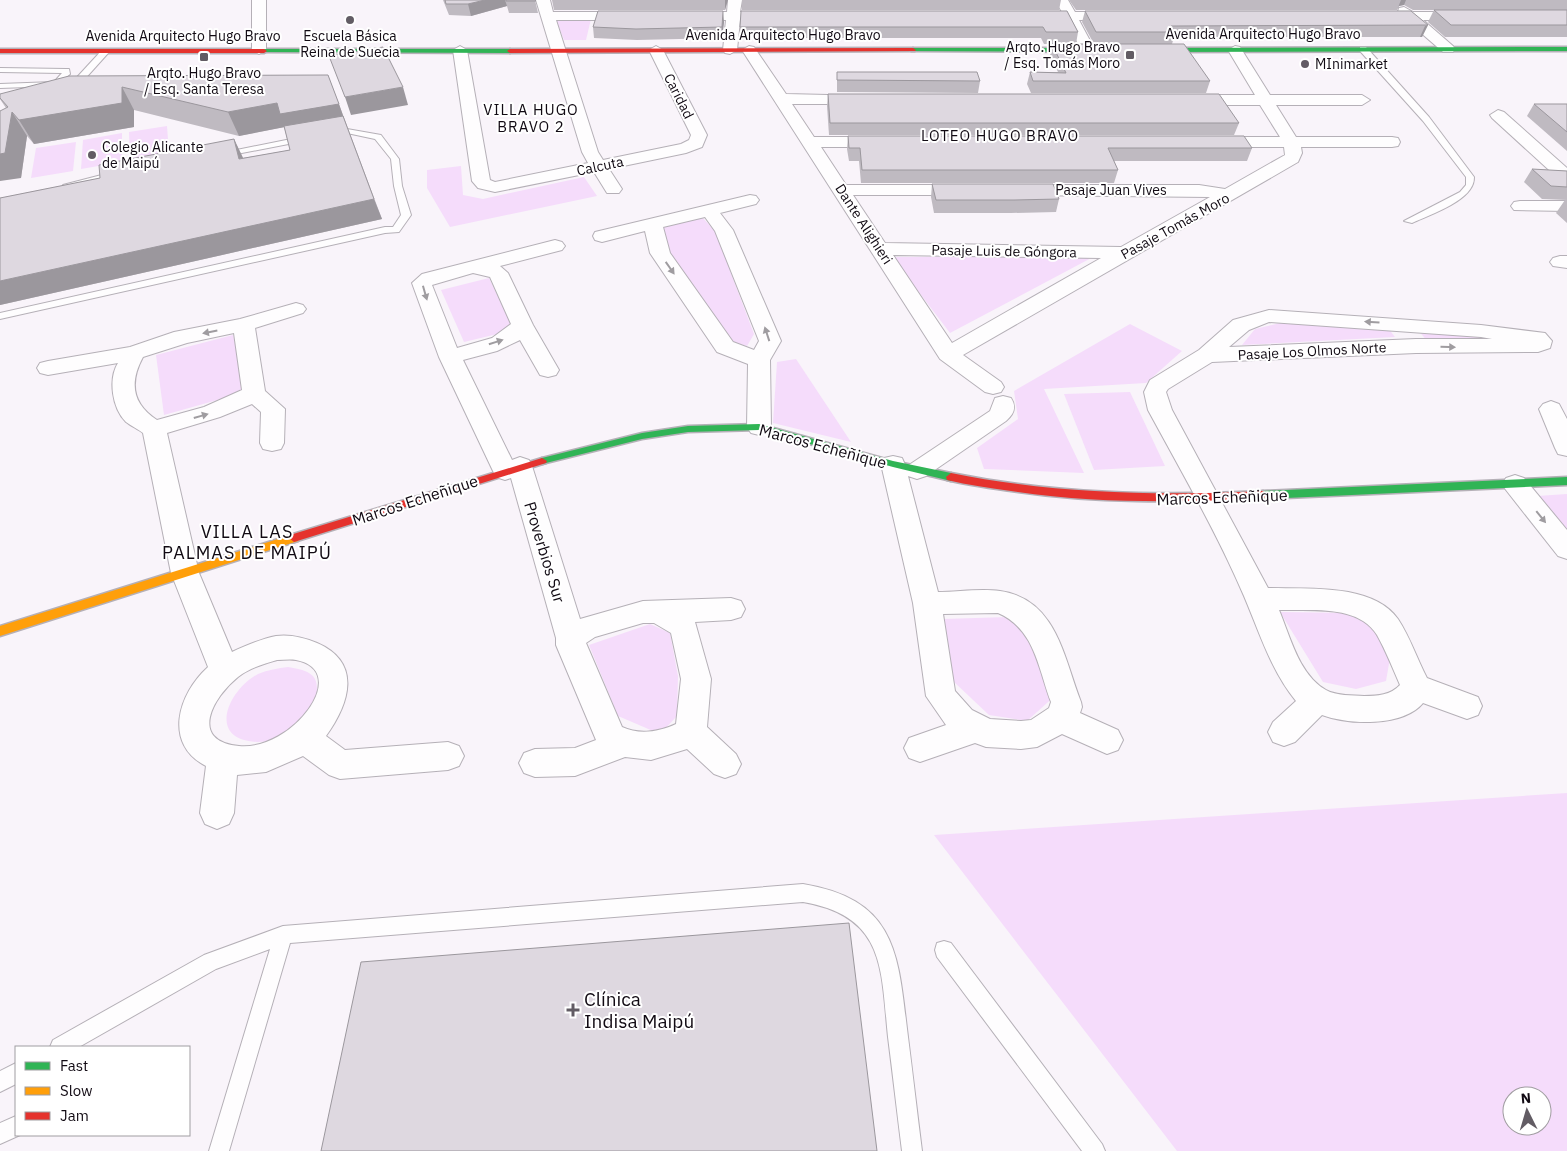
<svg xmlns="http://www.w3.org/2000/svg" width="1567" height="1151" font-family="'IBM Plex Sans',sans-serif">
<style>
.green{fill:#f5dcfb;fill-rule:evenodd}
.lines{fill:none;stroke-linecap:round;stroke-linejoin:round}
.lane-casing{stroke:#b5b0b7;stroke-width:2}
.street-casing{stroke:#b5b0b7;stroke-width:2}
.fast-casing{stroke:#b5b0b7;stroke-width:3}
.slow-casing{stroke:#b5b0b7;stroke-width:3}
.jam-casing{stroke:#b5b0b7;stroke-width:3}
.lane{fill:#fefdfe;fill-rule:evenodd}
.street{fill:#fefdfe;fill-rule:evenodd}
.fast{fill:#30b455;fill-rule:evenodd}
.slow{fill:#ff9f0a;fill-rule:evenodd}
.jam{fill:#e5322d;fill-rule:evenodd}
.wall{fill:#bfbac1}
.shaded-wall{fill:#9b979d}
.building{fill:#ded8e0;stroke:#9b979d}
.oneway{fill:#9f9ca0}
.poi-dot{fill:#625c64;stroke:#fff;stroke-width:2}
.labels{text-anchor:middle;stroke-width:4;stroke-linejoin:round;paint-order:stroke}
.far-street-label{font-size:14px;fill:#110a13;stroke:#fff}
.far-poi-label{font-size:14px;fill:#110a13;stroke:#fff}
.far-neighbourhood-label{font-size:15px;letter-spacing:1px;fill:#110a13;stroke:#fff}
.street-label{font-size:16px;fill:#110a13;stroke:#fff}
.neighbourhood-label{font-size:18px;letter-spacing:1px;fill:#110a13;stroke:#fff}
.near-poi-label{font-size:19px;fill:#110a13;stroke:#fff;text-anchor:start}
</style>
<rect width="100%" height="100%" fill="#f9f4fa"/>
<g class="green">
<path d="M591 19 586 40H564L556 20Z"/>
<path d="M167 126 169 153 130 160 129 132Z"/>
<path d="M122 133V162L81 169 83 140Z"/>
<path d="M76 142 73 171 31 178 36 148Z"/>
<path d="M461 166 463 195 483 199 584 177 597 196 450 227 427 188V170Z"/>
<path d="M702 217 715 231 754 334 747 346 730 341 668 253 662 226Z"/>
<path d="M1095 256 950 333 892 257Z"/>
<path d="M489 278 514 330 464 342 441 290Z"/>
<path d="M1280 323H1384L1395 337 1242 345 1255 329Z"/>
<path d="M1130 324 1182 351 1146 383 1044 389 1084 473 984 469 977 448 1018 419 1014 391Z"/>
<path d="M1418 330 1486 334 1489 339 1428 342Z"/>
<path d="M233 335 246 392 164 415 156 355Z"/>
<path d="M796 359 851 442 773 423 777 362Z"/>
<path d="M1130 392 1165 466 1094 470 1064 394Z"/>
<path d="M1567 494V530L1537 496Z"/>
<path d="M1280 612 1351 613 1382 633 1390 658 1386 681 1356 689 1323 682Z"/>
<path d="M1008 617 1036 636 1057 694 1027 721 989 715 954 682 943 619Z"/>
<path d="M650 624 670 633 678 676 677 716 660 734 618 716 589 645Z"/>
<path d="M288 667C320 672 319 680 315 708 304 717 292 732 280 738 273 741 264 742 257 742 206 740 228 690 258 674 268 670 278 668 288 667Z"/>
<path d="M1567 793V1151H1177L934 835ZM1512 1096H1542V1126H1512Z"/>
</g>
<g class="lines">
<defs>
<g id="lane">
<path d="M1360 47H1366L1429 117 1474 177C1475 200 1431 214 1412 223L1404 221 1460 192 1466 185V177L1423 121 1360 51Z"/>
<path d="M103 49 110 51 74 91H68V87Z"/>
<path d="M0 68 66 69H69L70 74 56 86 0 88V84L54 82 62 73 0 72Z"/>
<path d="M347 129 381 135 399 159 402 186 411 215 399 232 385 233 0 319V313L385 227H393L401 215 394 186 391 159 375 139 347 133 332 135 328 133Z"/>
<path d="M306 136 310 138 309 140 221 157 217 154Z"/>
<path d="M117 171 121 174 120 176 67 188 63 185Z"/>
<path d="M803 884C899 900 898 957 908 1037 913 1075 917 1113 922 1151H902C897 1113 893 1075 888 1037 881 970 886 916 803 902L290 943 229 1151H209L270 949 216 969 79 1047H50L53 1040 204 955 283 926Z"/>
<path d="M944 941 951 943 1102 1144 1105 1151H1082L937 957 935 950 937 943Z"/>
<path d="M16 1063V1084L0 1092V1071Z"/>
<path d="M16 1116V1135H20L0 1144V1123Z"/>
</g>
<g id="street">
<path d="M252 0H266V50L259 54 252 50Z"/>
<path d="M536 0H550L553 12H633L640 16 633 20H556L598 152 603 160 681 144 689 140 691 135 649 50 656 46 663 50 707 135 702 147 686 153 609 169 622 189 619 193H607L594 172 495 192 478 188 472 181 453 50 460 46 467 50 490 180 495 182 588 163 582 152Z"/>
<path d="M728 0H742L740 12H778L785 16 778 20H740L737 50 730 54 725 53 723 50 726 20H686L679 16 686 12H727Z"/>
<path d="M1058 0H1068L1075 12H1121L1128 16 1121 20H1079L1095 50 1088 54 1081 50 1066 20H1034L1027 16 1034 12H1062L1056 2Z"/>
<path d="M1404 7 1413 12H1468L1475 16 1468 20H1423L1453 46 1455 49 1453 52H1443L1406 20H1379L1372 16 1379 12H1398L1399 8Z"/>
<path d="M749 46 754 47 786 94 870 96 873 99 865 104H792L814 137H885L891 138 893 142 891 146 885 147H821L846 185H968L974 186 977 190 974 194 968 195H853L885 243 1121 247 1210 197 1018 195 1012 194 1009 190 1012 186 1018 185H1199L1225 189 1285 155 1284 147H1211L1205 146 1203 142 1205 138 1211 137H1280L1260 105H1186L1178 100 1186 95H1255L1228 50 1235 46 1240 47 1270 95H1362L1370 100 1362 105H1276L1296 137H1392L1398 138 1400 142 1398 146 1392 147H1301L1302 153 1298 162 963 355 1001 382 1004 387 1001 392 993 394 985 392 940 359 742 50ZM893 255 1101 258 952 343Z"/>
<path d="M1498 110 1504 112 1567 168V182L1561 181 1492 118 1490 115Z"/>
<path d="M750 195 756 196 759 200 756 204 720 213 733 230 781 341 770 360 771 427 767 433 759 435 751 433 747 427 748 364 717 352 650 253 645 231 602 242 595 240 593 236 595 232ZM705 217 715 231 759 341 754 350 733 342 670 253 663 227Z"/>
<path d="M1520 201H1567V211L1514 210 1511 206 1514 202Z"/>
<path d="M555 240 562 242 565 246 562 250 500 266 508 273 533 325 559 370 556 375 548 377 540 375 520 340 497 351 463 360 512 460 520 457 529 460 532 466 580 619 643 601 731 598 741 601 745 609 741 617 731 620 695 622 711 679 707 727 736 754 741 764 736 774 725 778 714 774 687 749 651 760 625 757 575 776 535 777 524 773 519 763 524 753 535 749 575 748 596 740 556 645V638L511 478 505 480 496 477 493 471 439 357 412 283 422 274ZM473 273 490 277 511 324 492 338 457 348 432 285ZM643 623H654L671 633 681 679 676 724C659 732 639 735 622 727L586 643 595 637Z"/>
<path d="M1560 256H1567V268L1553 266 1550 262 1553 258Z"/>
<path d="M296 303 303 305 306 309 303 313 255 328 265 391 285 409 284 443 281 449 272 451 263 449 260 443 261 412 252 404 220 417 167 433 199 573 232 652C245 646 261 639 276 636 290 634 305 638 317 643 363 663 349 704 326 736L345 750 448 742 459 746 464 756 459 766 448 770 340 779 329 775 303 756 266 772 237 775 234 813 229 824 217 829 205 824 200 813 206 766C163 744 178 694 208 667L171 573 143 433C138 429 131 426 126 422 112 408 108 379 118 363L48 375 40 373 37 368 40 363 48 361 130 347 174 332 240 319ZM234 333 242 390 204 407 157 420C132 404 129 383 143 357L187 343ZM277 660C283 660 290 659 296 660 353 671 292 751 239 746 188 741 213 697 238 677 249 668 264 664 277 660Z"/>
<path d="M1269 310 1481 325 1545 333 1552 341 1550 348 1538 352 1416 353 1212 362 1168 389 1166 392 1172 410 1268 588C1306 589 1373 583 1398 619 1410 637 1417 659 1427 678L1478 697 1482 706 1478 715 1467 719 1423 703C1403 727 1349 725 1322 715L1295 742 1284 746 1273 742 1268 732 1273 722 1296 701C1271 671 1259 631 1244 596 1217 533 1181 471 1148 410L1144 392 1150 380 1199 350 1233 320ZM1269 322 1481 337 1492 339H1416L1229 347 1249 330ZM1279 610C1310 611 1358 604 1377 635 1386 651 1393 669 1400 685 1391 695 1377 696 1364 696 1352 695 1336 696 1326 690 1299 675 1290 636 1279 610Z"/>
<path d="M1003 396 1011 398C1017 407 1014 414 1006 421L926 476 917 479 908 476 938 592C958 592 980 588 1000 591 1057 599 1064 659 1081 702L1082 707 1080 713 1118 730 1123 740 1118 750 1107 754 1062 734 1037 747 1021 749 986 747 975 743 920 762 909 758 904 748 909 738 946 725 926 696 913 603 881 464 884 458 893 456 902 458 906 467 990 411 995 398ZM998 613C1035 629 1038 668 1051 702L1049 708 1031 720 1021 721 990 719 972 710 955 691 943 614Z"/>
<path d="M1551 401 1559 404 1567 419V456L1558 454 1555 448 1539 409 1543 404Z"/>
<path d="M1515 475 1524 478 1567 530V559L1558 556 1506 490 1502 484 1506 478Z"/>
</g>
<g id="fast">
<path d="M1567 47V51L1151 52 1148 50 1151 48Z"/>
<path d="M913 48H1088L1091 50 1088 52 911 51 910 50Z"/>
<path d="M264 49H510L513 51 510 53 262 52 261 51Z"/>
<path d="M759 424 893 461 951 473 956 477 951 481 893 467 759 430 688 432 642 439 542 464 537 461 542 458 642 433 688 426Z"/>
<path d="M1567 477V485L1263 499 1258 495 1263 491Z"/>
</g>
<path id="slow" d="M294 534 298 535 299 538 298 541 0 636V626Z"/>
<g id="jam">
<path d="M913 48 916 50 915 51 510 53 507 51 510 49Z"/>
<path d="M0 49H264L267 51 264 53H0Z"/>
<path d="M542 458 547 461 546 463 294 542 289 538 290 535Z"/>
<path d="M951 473C1055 494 1158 496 1263 491L1268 495 1263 499C1179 502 1095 504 1011 491 990 488 968 485 947 480L946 477Z"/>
</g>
</defs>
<use href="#lane" class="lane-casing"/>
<use href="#street" class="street-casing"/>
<use href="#fast" class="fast-casing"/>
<use href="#slow" class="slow-casing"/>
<use href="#jam" class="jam-casing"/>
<use href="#lane" class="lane"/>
<use href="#street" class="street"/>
<use href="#fast" class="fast"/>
<use href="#slow" class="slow"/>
<use href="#jam" class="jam"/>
</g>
<g class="wall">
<path d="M443 0H535L538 13H509L507 6 471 16 449 15Z"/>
<path d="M552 0H728L725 10H554Z"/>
<path d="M742 0H1061L1059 10H742Z"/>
<path d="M1069 0H1567V10H1413L1404 5 1399 6 1397 10H1076Z"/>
<path d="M1434 10H1567V37H1445L1428 22Z"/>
<path d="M1067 11 1078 32 1076 44H1044L1041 38H740V27Z"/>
<path d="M1085 11 1428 25 1422 37H1174L1172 44H1094L1082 22Z"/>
<path d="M724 22 722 38 637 40 594 38 593 27Z"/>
<path d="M1052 44 1210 81 1206 93H1031L1027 84 1030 72H1058L1050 56Z"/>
<path d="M837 72 980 81 978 93 837 92Z"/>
<path d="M328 75 382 219 0 305V198L100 178 234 139 243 158 290 150 284 127 239 136 134 110V127L34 144 27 136 21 178 6 108 0 99V94Z"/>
<path d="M828 94 1239 123 1234 135H829L827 106Z"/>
<path d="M1534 104H1567V151L1527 116Z"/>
<path d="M848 136 1252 148 1247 161H1114L1118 170 1114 183H861L859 161H849L847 149Z"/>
<path d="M1532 169 1567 171V223L1556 213 1565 200H1567L1542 199 1524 182Z"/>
<path d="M932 184 1059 199 1056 212 1011 213H934L931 197Z"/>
</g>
<g class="shaded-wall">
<path d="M485 0H505L507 6 471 16 468 4Z"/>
<path d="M725 0H728L725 10Z"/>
<path d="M1401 0H1406L1404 5 1399 6 1397 10Z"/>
<path d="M723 11 724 22 722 38V27Z"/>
<path d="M1428 25 1422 37H1420L1425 26Z"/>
<path d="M122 87 134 110V127L34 144 19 120Z"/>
<path d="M403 87 408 105 351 115 345 97Z"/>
<path d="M277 103 339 104 347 127H285L239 136 228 112Z"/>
<path d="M12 112 27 136 21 178 0 181V154Z"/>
<path d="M234 139 243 158 239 159Z"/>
<path d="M374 199 382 219 0 305V281Z"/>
</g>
<g class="building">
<path d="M445 0H485L468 4H446Z"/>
<path d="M506 0H535L536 1H506Z"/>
<path d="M1434 10H1567V25H1451Z"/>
<path d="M598 11H723L722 27 636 29 593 27Z"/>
<path d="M741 11H1067L1078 32H1046L1043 27H740Z"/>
<path d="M1085 11H1411L1428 25 1171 26 1175 32H1096Z"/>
<path d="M1052 44H1184L1210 81H1033L1030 72 1066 73Z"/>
<path d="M383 47 403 87 345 97 329 56Z"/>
<path d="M837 72H977L980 81 837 80Z"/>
<path d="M328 75 339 104 280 114 277 103 228 112 122 87V103L19 120 12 112 5 153 0 154V111L8 107 0 98V94L69 76Z"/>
<path d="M828 94H1219L1239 123H830Z"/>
<path d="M1534 104H1567V132Z"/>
<path d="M343 116 374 199 0 281V198L100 178 99 165 234 139 239 159 290 150 284 126Z"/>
<path d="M848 136H1244L1252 148H1108L1118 170H862L860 148H849Z"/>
<path d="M1532 169 1567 171V187L1551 186Z"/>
<path d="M932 184H1053L1059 199 1014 200H936Z"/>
<path d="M849 923 877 1151H321L361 962Z"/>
</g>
<defs><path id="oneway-solid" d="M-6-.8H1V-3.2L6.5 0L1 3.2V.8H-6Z" transform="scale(1.25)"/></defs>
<g class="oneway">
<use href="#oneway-solid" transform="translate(670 268) rotate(55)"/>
<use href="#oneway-solid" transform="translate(425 293) rotate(74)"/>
<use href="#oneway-solid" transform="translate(1372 322) rotate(-176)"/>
<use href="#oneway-solid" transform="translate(210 332) rotate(169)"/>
<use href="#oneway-solid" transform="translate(767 334) rotate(-108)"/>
<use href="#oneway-solid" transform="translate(496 342) rotate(-18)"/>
<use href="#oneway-solid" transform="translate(1448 347) rotate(1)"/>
<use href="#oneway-solid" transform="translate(201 416) rotate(-16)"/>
<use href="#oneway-solid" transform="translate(1541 517) rotate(51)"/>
</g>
<g class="poi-dot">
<circle cx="350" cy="20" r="5"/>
<rect x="1125" y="50" width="10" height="10" rx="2.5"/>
<rect x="199" y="52" width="10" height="10" rx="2.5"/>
<circle cx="1305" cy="64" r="5"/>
<circle cx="92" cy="155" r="5"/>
<path d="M570.5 1002.5h5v5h5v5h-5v5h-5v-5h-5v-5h5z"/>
</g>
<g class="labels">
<g class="far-street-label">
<text x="1263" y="39">Avenida Arquitecto Hugo Bravo</text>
<text x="783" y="40">Avenida Arquitecto Hugo Bravo</text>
<text x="183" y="41">Avenida Arquitecto Hugo Bravo</text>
<text transform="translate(679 96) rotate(63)" y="5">Caridad</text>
<text transform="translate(600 166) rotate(-12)" y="5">Calcuta</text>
<text x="1111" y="195">Pasaje Juan Vives</text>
<text transform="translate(864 224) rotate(57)" y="5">Dante Alighieri</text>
<text transform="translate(1175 226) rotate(-29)" y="5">Pasaje Tomás Moro</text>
<text transform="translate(1004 251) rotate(1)" y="5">Pasaje Luis de Góngora</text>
<text transform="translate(1312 351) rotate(-3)" y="5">Pasaje Los Olmos Norte</text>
</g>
<g class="far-poi-label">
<text x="350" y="41">Escuela Básica<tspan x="350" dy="16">Reina de Suecia</tspan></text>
<text x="1120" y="52" text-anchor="end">Arqto. Hugo Bravo<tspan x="1120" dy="16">/ Esq. Tomás Moro</tspan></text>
<text x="1315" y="69" text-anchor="start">MInimarket</text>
<text x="204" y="78">Arqto. Hugo Bravo<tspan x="204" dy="16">/ Esq. Santa Teresa</tspan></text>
<text x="102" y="152" text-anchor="start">Colegio Alicante<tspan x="102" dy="16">de Maipú</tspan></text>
</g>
<g class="far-neighbourhood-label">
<text x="531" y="115">VILLA HUGO<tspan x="531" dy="17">BRAVO 2</tspan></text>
<text x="1000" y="141">LOTEO HUGO BRAVO</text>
</g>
<g class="street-label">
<text transform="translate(823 446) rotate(15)" y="6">Marcos Echeñique</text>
<text transform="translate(1222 497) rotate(-2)" y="6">Marcos Echeñique</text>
<text transform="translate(415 500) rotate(-18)" y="6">Marcos Echeñique</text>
<text transform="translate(545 552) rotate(73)" y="6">Proverbios Sur</text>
</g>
<g class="neighbourhood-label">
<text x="247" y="538">VILLA LAS<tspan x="247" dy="21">PALMAS DE MAIPÚ</tspan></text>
</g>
<g class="near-poi-label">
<text x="584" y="1006">Clínica<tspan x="584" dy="22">Indisa Maipú</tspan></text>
</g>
</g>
<rect x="15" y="1046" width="175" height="90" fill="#ffffff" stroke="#a09da1"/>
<rect x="25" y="1062" width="25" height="8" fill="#30b455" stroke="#a09da1"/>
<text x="60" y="1071" font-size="15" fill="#110a13">Fast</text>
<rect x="25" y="1087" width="25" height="8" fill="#ff9f0a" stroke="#a09da1"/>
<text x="60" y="1096" font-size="15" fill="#110a13">Slow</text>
<rect x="25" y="1112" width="25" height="8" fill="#e5322d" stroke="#a09da1"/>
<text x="60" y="1121" font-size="15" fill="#110a13">Jam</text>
<g transform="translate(1527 1111) rotate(355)"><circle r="24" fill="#ffffff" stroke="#a09da1"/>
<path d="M0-4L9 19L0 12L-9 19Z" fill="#625c64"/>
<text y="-8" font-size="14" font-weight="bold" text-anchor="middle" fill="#110a13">N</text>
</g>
</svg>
